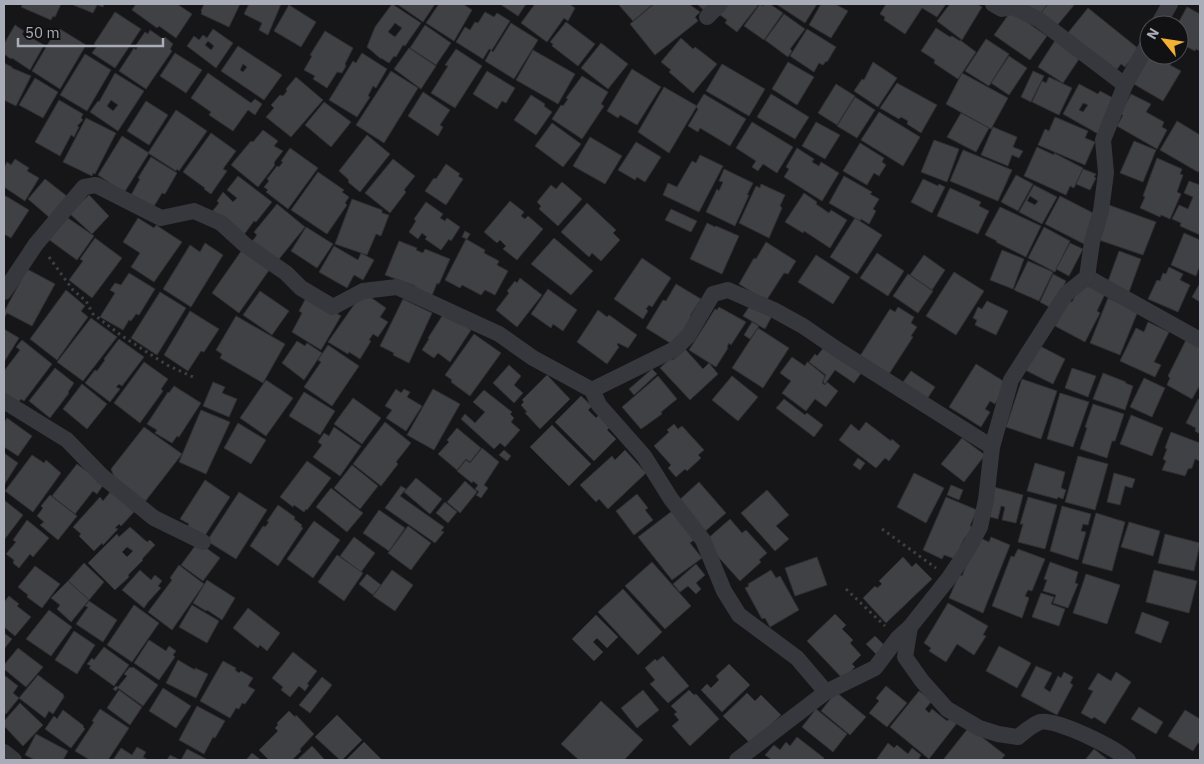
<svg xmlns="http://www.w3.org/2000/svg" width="1204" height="764" font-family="'IBM Plex Sans',sans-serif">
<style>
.building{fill:#404145;stroke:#303034;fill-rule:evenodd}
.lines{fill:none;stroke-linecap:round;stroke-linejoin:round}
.path{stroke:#3d3f44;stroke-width:3;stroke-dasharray:2.5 4;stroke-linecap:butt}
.street{stroke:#37383d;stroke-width:16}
</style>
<rect width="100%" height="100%" fill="#161618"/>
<g class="building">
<path d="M23 4H61L55 17 53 16 51 20 21 7Z"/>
<path d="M71 4H104L103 7 97 5 93 13Z"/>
<path d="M136 4H177L192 14 176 38 159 26 157 28 132 10Z"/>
<path d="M204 4H240L229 27 201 14 202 12 201 11Z"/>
<path d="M249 4H281L268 35 259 30 262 23 244 14Z"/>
<path d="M392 4 421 23 405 46 403 45 396 57 394 56 389 63 381 58V59L367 47 375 27ZM395 23 402 28 395 37 388 32Z"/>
<path d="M397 4H435L423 22Z"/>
<path d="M439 4H463L472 10 454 41 426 23Z"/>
<path d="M500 4H526L518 16Z"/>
<path d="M535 4H569L575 8 568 21 564 18 547 42 521 23Z"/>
<path d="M618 4H653L633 21Z"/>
<path d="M654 4H689L700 12 695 17 698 21 655 55 630 24Z"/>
<path d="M697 4H715L707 13Z"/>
<path d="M723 4H759L737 32 725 23 727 20 716 12Z"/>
<path d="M760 4 763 6 765 4H770L783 13 764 40 744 26Z"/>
<path d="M776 4H817L805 23Z"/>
<path d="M821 4H835L848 11 831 38 809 25Z"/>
<path d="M886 4H946L937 17 922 8 905 34 884 20 885 17 880 14Z"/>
<path d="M950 4H977L982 7 962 40 937 21Z"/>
<path d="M1021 4H1048L1040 14Z"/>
<path d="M1048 4H1075L1055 28 1040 14Z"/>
<path d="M289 5 316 22 301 47 274 31Z"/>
<path d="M1187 7 1200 14V51L1196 49 1195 51 1179 43V25H1177Z"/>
<path d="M1088 8 1139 49 1125 67 1121 64 1114 73 1067 34Z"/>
<path d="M1011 11 1047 36 1030 60 994 35Z"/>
<path d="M115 12 141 29 115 68 92 53 97 46 94 44Z"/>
<path d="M485 12 494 17 497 13 510 21 492 50 489 49 483 59 456 42 465 27 470 30 475 22 478 23Z"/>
<path d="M784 14 805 29 790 49 792 51 788 57 765 40Z"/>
<path d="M566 22 595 44 578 66 552 46 553 44 550 42Z"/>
<path d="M511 23 538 40 514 79 485 61 491 50 493 52Z"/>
<path d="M15 25 24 31 22 34 26 38 29 39 30 37 44 45 30 70 12 58 11 59 4 54V44Z"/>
<path d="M425 25 451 43 436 65 410 48Z"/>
<path d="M936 28 950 37 952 36 960 41V40L976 52 958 79 934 63 935 60 921 51Z"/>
<path d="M60 29 86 45 60 89 32 71 55 32 58 33Z"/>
<path d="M213 29 233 43 216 68 187 46 194 36 199 40 203 35 207 38ZM208 41 214 46 211 50 205 45Z"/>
<path d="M807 29 836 47 827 62 826 61 823 65 819 63 814 72 790 56Z"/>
<path d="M150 30 163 39 165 37 173 44 170 49 172 51 146 89 119 71 134 48 136 50 138 46 136 45 145 32 148 34Z"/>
<path d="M325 31 353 48 345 64 346 66 342 73 337 72 327 88 313 79 315 76 304 70 312 56 310 55Z"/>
<path d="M681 38 693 49 695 47 703 53 717 64 693 93 669 72 671 70 661 62Z"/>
<path d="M986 39 1009 54 989 86 965 71Z"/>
<path d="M1056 39 1081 56 1063 83 1038 67Z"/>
<path d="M601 43 628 64 608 89 581 68Z"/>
<path d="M238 46 282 75 264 100 221 71ZM243 64 247 67 243 72 240 70Z"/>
<path d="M409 48 436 66 421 89 394 69Z"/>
<path d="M456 49 482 66 455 108 431 93 448 66 445 65Z"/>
<path d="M533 50 575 74 558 104 516 80Z"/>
<path d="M175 53 202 70 186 93 160 76Z"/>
<path d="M362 53 387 69 376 88 373 86 368 96 370 97 357 117 329 100 353 61 356 63Z"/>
<path d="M85 54 111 70 87 111 60 95Z"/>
<path d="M1149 55H1153L1163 60 1165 57 1173 61 1170 65 1181 71 1163 101 1132 83Z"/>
<path d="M1009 56 1027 68 1009 95 991 83Z"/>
<path d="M788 62 814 77 797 105 772 89Z"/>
<path d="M873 62 897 78 878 107 854 91 862 79 864 80Z"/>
<path d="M4 63 12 67V68L31 76 16 106 4 100Z"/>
<path d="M722 64 765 89 749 116 706 91Z"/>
<path d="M632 69 661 87 637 125 620 115 618 118 607 111Z"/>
<path d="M391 71 418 88 384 143 356 125Z"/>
<path d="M487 71 515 88 506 103 502 101 497 109 473 94Z"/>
<path d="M1033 71 1044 76 1031 102 1021 97Z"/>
<path d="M115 73 144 91 118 131 90 112 98 101 99 102ZM111 100 118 105 113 111 107 106Z"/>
<path d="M208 73 251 103 255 99 262 104 255 115 248 110 233 131 209 115 211 112 191 98Z"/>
<path d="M962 73 1008 98 991 129 946 104Z"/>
<path d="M582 76 608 92 601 104 604 106 582 139 552 119 561 105 563 106 568 99 566 98Z"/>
<path d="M296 77 323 100 291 137 266 117 274 108 271 105 280 95 283 96 287 91 286 89Z"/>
<path d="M1049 77 1072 88 1059 115 1032 102 1042 81 1046 83Z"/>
<path d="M35 78 58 92 43 118 19 105Z"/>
<path d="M897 83 937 105 921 133 907 124 908 121 901 117 899 119 880 108Z"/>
<path d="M836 84 855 96 837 125 818 113Z"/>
<path d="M1079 84 1098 94 1100 91 1117 100 1100 135 1063 114ZM1083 103 1088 105 1083 112 1079 110Z"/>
<path d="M664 87 697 106 669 153 638 132Z"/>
<path d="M423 92 450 110 440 125 443 127 438 136 408 116Z"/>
<path d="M704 94 746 119 730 146 700 128 698 132 688 126 698 109 696 107Z"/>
<path d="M771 94 809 117 795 139 757 117Z"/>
<path d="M1131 94 1151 104 1146 112 1164 122 1162 127 1167 130 1157 149 1117 126 1123 115 1120 114Z"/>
<path d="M531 95 545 104 544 106 552 112 536 135 514 120Z"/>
<path d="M855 97 875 110 857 138 837 126Z"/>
<path d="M59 100 83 114 81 118 83 120 77 126 79 127 74 137 71 135 60 156 35 142Z"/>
<path d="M146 101 168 115 149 145 127 131Z"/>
<path d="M324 102 351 122 331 147 305 125Z"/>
<path d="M176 110 207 131 179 171 177 169 176 171 148 153Z"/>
<path d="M879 112 920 137 903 166 861 140Z"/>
<path d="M961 113 989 128 976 152 947 137Z"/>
<path d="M1055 117 1088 131 1085 138 1095 142 1085 165 1038 145 1045 129 1049 131Z"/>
<path d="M86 118 116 133 95 174 93 173 92 176 63 162Z"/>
<path d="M1177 121 1200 135V169L1198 172 1160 150Z"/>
<path d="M752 122 793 147 777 173 763 164 758 171 752 167 756 161 736 148Z"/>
<path d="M816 122 840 135 825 159 802 146Z"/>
<path d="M552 123 581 144 563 167 535 146Z"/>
<path d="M993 127 1017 137 1013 147 1023 151 1019 158 1012 155 1008 166 981 155Z"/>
<path d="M263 130 278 141 274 146 283 151 275 161 274 164 275 165 258 187 231 165 251 141 253 142Z"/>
<path d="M211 133 236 151 223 169 227 171 211 194 204 189 205 188 183 172Z"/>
<path d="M367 135 390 154 360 192 348 182 349 180 339 171Z"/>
<path d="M122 136 149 153 124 193 98 175Z"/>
<path d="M590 137 622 156 605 184 573 166Z"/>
<path d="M934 140 959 149 947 182 921 172Z"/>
<path d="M1134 141 1156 150 1143 182 1120 173Z"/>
<path d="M636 142 661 157 645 182 637 177 635 180 618 170Z"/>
<path d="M860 143 884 158 882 162 886 165 879 176 874 173 867 185 843 171Z"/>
<path d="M1037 147 1054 155V153L1083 168 1074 188 1070 186 1066 195 1024 176Z"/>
<path d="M290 148 318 168 288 209 266 192 268 190 264 187 269 181 267 179 277 166 279 167 283 162 281 161Z"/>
<path d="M797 148 814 159 812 162 819 166 821 162 839 173 822 201 784 177 789 169 786 167Z"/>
<path d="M963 150 1012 170 998 201 950 181Z"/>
<path d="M700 155 723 166 699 212 663 195 668 183 677 187 692 161 696 163Z"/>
<path d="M151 157 177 173 165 194 162 193 153 208 131 195 140 179 138 178Z"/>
<path d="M1157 158 1182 169 1180 174 1183 175 1177 192 1181 194 1170 219 1161 215 1160 217 1140 208 1145 197 1143 196Z"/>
<path d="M15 159 29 168 27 171 39 178 25 201 4 187V168L7 162 11 165Z"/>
<path d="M393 159 415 176 404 190 406 192 390 213 365 193Z"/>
<path d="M446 164 460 174 458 176 463 179 446 205 425 191 434 178 436 179Z"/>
<path d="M724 169 753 183 747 195H749L735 226 706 212 717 189 719 191 723 182 719 181Z"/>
<path d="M1083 169 1096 174 1094 177 1096 178 1090 190 1076 184Z"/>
<path d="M318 172 344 190 342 192 349 197 345 203 347 205 327 234 291 210Z"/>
<path d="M1016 175 1033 184 1018 211 1001 202Z"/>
<path d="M238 176 272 202 256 222 254 221 243 236 211 213 219 203 217 201 223 192 233 202 237 198 227 190Z"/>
<path d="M844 176 872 192 870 194 879 199 873 209 876 211 869 224 861 219 860 221 829 203Z"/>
<path d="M45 179 68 197 50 218 28 199Z"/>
<path d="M923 179 938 186 939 184 945 187 932 213 911 202Z"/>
<path d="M1189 181 1200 185V235L1180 226 1181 223 1172 219 1179 205 1188 209 1193 197 1184 193Z"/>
<path d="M562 182 582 199 558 226 539 209 541 206 537 202 551 185 556 189Z"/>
<path d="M761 184 785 195 780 206 782 208 769 238 739 223 756 186 760 188Z"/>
<path d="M1034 185 1057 197 1042 224 1019 212ZM1030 196 1038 201 1035 205 1027 201Z"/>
<path d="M950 188 981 202 979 206 989 211 978 234 937 216Z"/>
<path d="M804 193 817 202 816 204 829 213 831 210 847 220 830 248 804 231 803 233 785 222Z"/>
<path d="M4 195 29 210 11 238 4 234Z"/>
<path d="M89 195 109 216 92 234 69 213Z"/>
<path d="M1060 196 1097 215 1086 245 1045 224Z"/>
<path d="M352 199 382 210V213L389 215 381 236 376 234 367 255 335 244Z"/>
<path d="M510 201 524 212 521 216 525 219 528 216 543 229 517 260 503 249 506 246 500 240 497 243 484 232Z"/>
<path d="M426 202 443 214 440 218 445 221 447 218 460 227 451 241 449 239 441 250 425 239 427 237 422 233 418 239 409 232 416 221 414 219Z"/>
<path d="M587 203 616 230 613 233 620 240 601 261 592 253 589 257 561 232Z"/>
<path d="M277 204 305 227 275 264 250 244 257 235 254 232Z"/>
<path d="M1109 205 1156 222 1143 255 1096 239Z"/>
<path d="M1000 207 1041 226 1026 257 996 242 997 241 985 235Z"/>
<path d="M671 209 697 221 691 232 665 220Z"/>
<path d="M65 216 94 236 77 260 48 239Z"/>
<path d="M138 218 154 228 156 225 182 242 154 282 131 267 140 253 123 242Z"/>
<path d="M855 218 882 235 857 274 830 257Z"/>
<path d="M707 223 715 227 716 226 739 236 722 274 690 259Z"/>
<path d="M306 227 333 244 317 268 291 251Z"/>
<path d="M1044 227 1070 241 1055 272 1028 258Z"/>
<path d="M465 231 470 234 467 239 462 237Z"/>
<path d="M1184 233 1200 240V265L1196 276 1171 265Z"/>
<path d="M95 238 122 258 92 298 69 280 83 261 80 259Z"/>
<path d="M554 238 593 271 571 295 531 264Z"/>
<path d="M466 239 485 250 484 253 499 261 497 265 508 271 495 295 485 290 481 295 462 285 460 288 445 280Z"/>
<path d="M399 241 417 248 416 250 423 253 425 249 450 259 439 284 437 283 431 298 413 290 415 286 385 275Z"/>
<path d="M766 242 796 261 788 274 784 273 766 301 739 284 754 258 756 259Z"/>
<path d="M205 243 223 255 191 307 163 289 190 245 200 252Z"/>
<path d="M1070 243 1083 249 1069 276 1056 269Z"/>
<path d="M334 246 358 260 361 253 374 260 363 280 354 275 347 288 319 272Z"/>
<path d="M244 247 272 266 239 313 212 293Z"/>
<path d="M1002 250 1024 259 1013 289 990 280Z"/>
<path d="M1119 251 1141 259 1129 292 1107 284Z"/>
<path d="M877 253 904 271 888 296 860 278Z"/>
<path d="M816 255 850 277 833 304 798 282Z"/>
<path d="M924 255 945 270 932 290 910 275Z"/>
<path d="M642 258 671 278 652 307 649 305 646 309 648 311 643 319 614 299Z"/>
<path d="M1028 261 1053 272 1039 301 1014 290Z"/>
<path d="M1169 267 1183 274 1180 280 1190 285 1178 312 1148 299 1157 280 1160 281 1163 273 1166 274Z"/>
<path d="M27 269 55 284 32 326 7 313 4 318V309L5 310Z"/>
<path d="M954 272 984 291 956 335 926 316Z"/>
<path d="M129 273 155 289 139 315 136 314 131 321 129 320 123 330 100 317 115 293 110 290 115 283 121 285Z"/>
<path d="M908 274 933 291 918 313 893 296Z"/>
<path d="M1053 274 1066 281 1053 309 1040 302Z"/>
<path d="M520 278 542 295 517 327 496 310 509 293 507 291 515 281 517 283Z"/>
<path d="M1082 282 1105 294 1097 311 1100 313 1085 342 1055 326 1069 301 1072 302Z"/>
<path d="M1200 283V302L1192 297Z"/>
<path d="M676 284 701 299 690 316 692 317 675 346 646 328 663 300 666 301Z"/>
<path d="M548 289 577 310 563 331 553 324 551 328 531 314Z"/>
<path d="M66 290 85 306 81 311 88 317 57 360 30 339Z"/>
<path d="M260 291 289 311 272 335 243 315Z"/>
<path d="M160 292 186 308 157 355 131 338Z"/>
<path d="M363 292 386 308 380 317 388 322 378 337 373 334 369 340 371 341 360 359 349 352 348 354 328 342Z"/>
<path d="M306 298H313L341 316 321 350 292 332 302 313 299 311Z"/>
<path d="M1108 298 1138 311 1120 355 1090 343Z"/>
<path d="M403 299 432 313 409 363 393 355 394 353 380 346Z"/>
<path d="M987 301 1008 311 996 335 975 325 977 320 973 318 978 307 982 309Z"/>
<path d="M751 304 772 316 765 329 743 316Z"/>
<path d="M719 307 746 322 731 345 729 343 727 347 728 348 716 367 689 350 715 309 717 310Z"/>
<path d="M898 307 914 317 911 323 917 327 911 336 913 337 889 374 860 356 890 309 895 312Z"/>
<path d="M598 310 607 317 609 315 637 335 628 348 618 343 617 345 619 347 607 364 577 342Z"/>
<path d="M190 311 219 329 204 352 201 351 188 371 164 355Z"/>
<path d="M444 313 471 330 450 362 438 353 434 358 422 350 429 339 428 338Z"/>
<path d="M236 316 285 344 263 383 220 358 222 354 216 350Z"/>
<path d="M91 318 117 337 83 381 57 362Z"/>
<path d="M752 322 759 326 750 339 744 335Z"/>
<path d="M1148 322 1169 332 1154 362 1161 365 1155 377 1120 361 1136 328 1144 332Z"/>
<path d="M4 326V329L19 338 4 362Z"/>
<path d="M758 328 789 348 763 388 732 368Z"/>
<path d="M474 334 501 353 470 396 451 382 452 380 445 375Z"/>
<path d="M119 339 144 357 122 386 119 384 116 387 120 389 110 402 85 383 95 370 97 371 105 360 104 359Z"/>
<path d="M22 340 52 364 24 401 21 399 15 407 4 399V371L20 350 16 347Z"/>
<path d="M1186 340 1200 346V385L1192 399 1167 385 1170 378 1168 376Z"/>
<path d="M297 341 305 346 307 343 322 353 304 380 282 363Z"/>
<path d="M1036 344 1065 359 1053 384 1023 369Z"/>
<path d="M328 345 359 366 332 406 304 387 321 362 318 360Z"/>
<path d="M825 346 862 372 854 383 835 370 825 384 823 382 826 375 809 362 815 354 817 356Z"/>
<path d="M685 349 703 369 709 363 718 374 690 400 660 368 671 358 673 360Z"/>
<path d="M792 357 805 366 807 362 809 363 825 376 822 383 825 385 827 382 838 391 826 407 815 399 806 411 782 393 791 381 780 373Z"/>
<path d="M144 362 168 379 161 389 163 391 140 423 114 403Z"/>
<path d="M976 364 1008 384 995 404 990 401 985 409 990 412 981 427 949 407Z"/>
<path d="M509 365 521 376 514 385 523 393 514 403 493 383Z"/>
<path d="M55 368 74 383 68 392 69 393 50 418 29 401Z"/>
<path d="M1072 368 1096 376 1088 397 1065 388Z"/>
<path d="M652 369 657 374 634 395 629 389Z"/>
<path d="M911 371 935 387 927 399 903 382Z"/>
<path d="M1103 373 1126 382 1125 383 1133 386 1125 410 1093 399Z"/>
<path d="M547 375 570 399 540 429 525 413 527 412 521 405 524 402 522 400Z"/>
<path d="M658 376 677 399 661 412 662 414 641 429 622 407Z"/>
<path d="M732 376 758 397 738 421 712 400Z"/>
<path d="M1144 378 1165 388 1152 417 1130 407Z"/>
<path d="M1022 379 1057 391 1041 439 1006 427Z"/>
<path d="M266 380 293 398 266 436 240 418Z"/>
<path d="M213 382 225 387 222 393 237 399 229 417 203 406Z"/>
<path d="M82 384 107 404 87 429 63 409Z"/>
<path d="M174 386 201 403 179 437 177 436 172 443 155 433 157 430 147 424 168 392 169 393Z"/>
<path d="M396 389 401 393 404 389 410 392 407 397 422 406 406 431 386 418 392 410 385 406Z"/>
<path d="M433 389 460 404 434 450 407 435Z"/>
<path d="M484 390 512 412 510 414 514 418 511 422 520 430 505 447 500 443 494 449 461 419 465 414 475 423 485 412 473 402Z"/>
<path d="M304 392 335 411 320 435 289 416Z"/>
<path d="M1060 393 1089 402 1073 447 1047 439Z"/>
<path d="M581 396 592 406 588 410 596 418 599 415 610 427 607 430 616 439 594 461 555 422Z"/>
<path d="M353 398 381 418 362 444 334 424Z"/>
<path d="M784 399 805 415 807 413 823 425 814 437 776 408Z"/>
<path d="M1198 399 1200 400V434L1195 431 1196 428 1186 423Z"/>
<path d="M1093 404 1124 414 1115 441H1112L1107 458 1080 449 1087 428 1085 427Z"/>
<path d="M201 410 230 422 206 474 179 462Z"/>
<path d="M1131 415 1163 428 1152 456 1120 444Z"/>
<path d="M7 418 32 436 18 456 4 447V423Z"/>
<path d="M385 422 411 443 396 462 398 464 381 486 353 464Z"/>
<path d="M866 422 891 441 892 439 900 446 889 461 885 458 876 468 839 440 851 424 859 431Z"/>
<path d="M238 423 266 440 251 464 224 448Z"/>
<path d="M674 424 678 429 682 426 704 450 698 455 701 458 687 471 685 469 676 477 668 468 671 465 654 446 669 432 667 430Z"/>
<path d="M552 425 591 464 569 486 530 447Z"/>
<path d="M144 427 182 454 144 503 115 479 111 469Z"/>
<path d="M334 427 361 446 340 476 313 457 322 445 318 442 324 433 329 436Z"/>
<path d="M457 428 481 448 470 462 466 459 457 470 438 454 449 442 447 440Z"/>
<path d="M1171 432 1200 443V461L1195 459 1192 468 1188 469 1185 476 1162 470 1166 461 1163 459 1167 449 1165 448Z"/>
<path d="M962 438 985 455 964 482 941 464Z"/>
<path d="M482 448 499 462 484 485 488 488 481 498 476 495 479 492 475 489 478 485 473 481 472 483 457 471 466 460 470 463Z"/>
<path d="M504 450 511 456 507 461 499 455Z"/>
<path d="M625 450 646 473 608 509 599 499 596 502 580 485 612 456 615 460Z"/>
<path d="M4 453 18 463 4 485Z"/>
<path d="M32 455 44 463 46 460 61 473 33 512 5 491Z"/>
<path d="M1078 456 1108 464 1095 510 1065 502Z"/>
<path d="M858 458 865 463 860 470 853 465Z"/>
<path d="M307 461 331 478 307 510 306 509 304 512 294 505 293 507 280 497Z"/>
<path d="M1035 463 1065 472 1061 488 1066 490 1063 499 1058 497 1057 499 1027 491Z"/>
<path d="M77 464 104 484 97 494 93 491 75 514 52 496Z"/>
<path d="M352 465 378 486 360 509 334 488Z"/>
<path d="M914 473 944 488 926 523 897 507Z"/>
<path d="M1114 473 1135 479 1132 488 1125 486 1120 505 1107 502Z"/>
<path d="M416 478 442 499 430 514 404 492Z"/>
<path d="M205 480 230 497 204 537 187 527 189 524 180 519Z"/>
<path d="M465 481 477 492 460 513 447 502Z"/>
<path d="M699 482 726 513 702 534 676 503Z"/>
<path d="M951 485 963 490 959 500 947 495Z"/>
<path d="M401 486 406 489 400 496 444 527 441 531 444 532 435 543 385 508Z"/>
<path d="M994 487 1023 495 1016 523 1002 520 1005 507 1001 506 998 519 986 516Z"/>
<path d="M331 488 363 513 347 532 316 507Z"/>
<path d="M767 490 789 515 776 526 789 539 775 551 741 513Z"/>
<path d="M111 491 134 512 121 526 119 524 115 528 118 529 103 545 102 543 94 551 79 536 81 534 73 527 100 497 103 501Z"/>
<path d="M239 492 267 510 236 559 207 541Z"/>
<path d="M637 494 648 508 645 510 653 520 634 535 616 511Z"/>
<path d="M50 495 77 516 58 540 40 525 44 522 37 516 43 508 41 506Z"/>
<path d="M946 497 977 510 970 526 974 527 969 539 965 537 955 559 944 555 942 559 923 550Z"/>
<path d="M1028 497 1057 505 1045 549 1018 542 1023 524H1020Z"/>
<path d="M4 500 23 515 4 540Z"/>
<path d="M445 502 457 512 448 523 436 513Z"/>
<path d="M278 505 295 517 294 519 302 525 301 527 303 528 278 566 250 546 263 526 265 527 269 522 267 521Z"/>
<path d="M1062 506 1091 514 1088 525 1083 524 1081 531 1086 532 1078 560 1050 551Z"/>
<path d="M676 508 698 537 690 543 702 558 672 580 638 537Z"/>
<path d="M379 510 405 528 389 551 363 533Z"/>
<path d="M1096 513 1125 522 1112 571 1082 563Z"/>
<path d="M730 519 742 533 746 530 767 553 759 560 761 562 740 581 711 549 706 540Z"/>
<path d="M27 520 49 538 33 557 30 554 19 568 13 563 14 560 6 554 16 542 13 540Z"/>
<path d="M314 521 340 540 313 578 287 559Z"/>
<path d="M1129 522 1160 531 1153 556 1121 547Z"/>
<path d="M408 526 431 543 411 570 388 553Z"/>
<path d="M130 527 147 542 150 540 155 545 142 559 143 560 128 575 129 577 115 590 88 563 117 534 119 537ZM127 547 133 551 127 557 122 552Z"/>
<path d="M1165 534 1200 543 1194 571 1158 563Z"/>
<path d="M354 537 375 553 361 572 340 556Z"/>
<path d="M978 537 989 542 991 537 1010 545 983 613 949 598 959 575 962 576Z"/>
<path d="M198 542 220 558 203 581 181 565Z"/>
<path d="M1018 549 1045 559 1032 591 1028 590 1025 596 1029 598 1022 618 992 606 1011 556 1014 557Z"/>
<path d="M337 555 363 573 344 601 318 582Z"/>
<path d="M817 557 827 585 795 596 785 568Z"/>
<path d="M903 557 912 567 916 563 932 579 886 623 863 598 875 586 877 588 882 584 879 581Z"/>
<path d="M652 562 691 606 665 629 625 586Z"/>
<path d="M1050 562 1078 572 1075 583 1078 584 1068 608 1053 603 1056 595 1043 591 1047 580 1044 579Z"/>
<path d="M84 563 104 582 89 600 68 581Z"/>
<path d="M696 564 705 575 696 583 701 589 696 594 688 586 680 592 673 584Z"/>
<path d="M179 565 204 584 172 630 148 612 172 580 170 578Z"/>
<path d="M35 566 60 584 42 608 27 597 28 595 18 587Z"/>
<path d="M140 570 151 580 155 575 162 581 158 586 161 588 148 602 144 608 122 590Z"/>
<path d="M392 570 413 585 395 611 373 596Z"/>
<path d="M771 570 776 578 780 576 799 610 770 627 765 618 762 619 745 588 749 586 748 584Z"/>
<path d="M1154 570 1197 581 1189 613 1146 602Z"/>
<path d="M367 574 381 585 373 595 359 584Z"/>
<path d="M1086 574 1120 585 1107 624 1073 613Z"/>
<path d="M207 580 235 598 222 620 207 610 206 611 193 603Z"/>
<path d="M68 581 89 600 71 622 57 609 60 605 51 598Z"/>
<path d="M623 589 662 632 638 655 598 612Z"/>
<path d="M1041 593 1054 597 1051 604 1065 609 1059 626 1032 617Z"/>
<path d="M9 596 19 604 17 606 31 617 15 636 4 627V602Z"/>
<path d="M89 601 117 620 103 642 76 624 88 607 85 606Z"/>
<path d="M948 603 988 626 983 635 986 636 974 655 957 644 946 662 929 651 931 648 924 643Z"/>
<path d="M134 605 159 623 132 662 107 645Z"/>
<path d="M192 605 219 621 207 643 179 627Z"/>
<path d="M248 608 280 633 267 651 260 645 258 648 233 628Z"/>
<path d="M49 610 72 627 51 656 26 639Z"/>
<path d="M1142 612 1169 622 1161 643 1135 633Z"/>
<path d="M835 614 846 625 842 629 853 640 850 643 861 655 852 664 855 667 843 679 807 641Z"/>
<path d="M596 615 618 637 607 648 597 638 593 642 603 652 594 661 572 639Z"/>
<path d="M74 631 95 645 77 674 55 660Z"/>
<path d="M4 633 12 639 4 649Z"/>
<path d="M875 636 885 646 876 654 866 644Z"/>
<path d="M149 640 166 651 169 646 176 651 173 655 175 657 159 680 134 663Z"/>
<path d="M999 646 1031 663 1017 688 986 671Z"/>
<path d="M104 647 129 665 114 686 89 668 91 666 87 664 92 658 94 660Z"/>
<path d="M18 648 43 667 26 687 4 669V665Z"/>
<path d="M293 652 317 671 307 684 309 685 305 691 299 686 290 697 281 690 283 687 272 678Z"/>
<path d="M663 656 689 686 668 703 650 684 655 680 645 668 655 659 657 661Z"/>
<path d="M178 660 195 670V668L208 674 196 698 166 683Z"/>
<path d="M223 661 236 668 235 670 239 673 241 671 253 678 248 686 255 690 245 704 242 703 239 709 236 708 230 718 200 701Z"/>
<path d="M729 664 750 685 722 712 701 690 707 684 711 688 719 680 716 676Z"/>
<path d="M1036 666 1052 673 1044 688 1050 692 1058 676 1061 678 1064 672 1073 677 1070 683 1073 685 1057 715 1021 696Z"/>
<path d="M130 667 131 668 133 667 158 685 143 706 118 688 116 691 113 689 116 686 118 687 127 676 124 674Z"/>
<path d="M1116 672 1131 682 1105 724 1094 717 1092 719 1081 713 1093 691 1088 689 1098 673 1111 681Z"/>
<path d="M4 675 18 686 13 693 19 698 6 714 4 713Z"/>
<path d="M38 675 63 694 64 697 53 714 49 711 45 718 19 698Z"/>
<path d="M322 677 332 685 310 713 299 705Z"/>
<path d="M886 686 907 703 887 727 869 713 879 701 876 698Z"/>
<path d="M163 688 191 706 176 728 149 711Z"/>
<path d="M119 690 142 707 130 725 107 708Z"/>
<path d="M643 690 659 710 637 728 621 708Z"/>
<path d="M689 690 694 695 696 694 719 719 690 746 672 726 679 720 674 714 677 712 671 706Z"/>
<path d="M919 691 932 701 925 709 929 713 932 709 947 721 951 718 957 723 929 759 890 727Z"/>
<path d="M836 692 866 717 850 735 821 711Z"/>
<path d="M747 693 755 701 761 695 781 715 751 744 723 716Z"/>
<path d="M601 701 643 740 624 760H579L561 744Z"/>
<path d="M20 703 43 725 23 746 4 726V721Z"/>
<path d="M197 706 225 721 215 738 213 737 204 754 179 740Z"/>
<path d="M1139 707 1163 722 1156 734 1131 719Z"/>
<path d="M100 709 129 728 108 760H90L75 751 94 722 92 721Z"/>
<path d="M816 709 847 734 833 752 802 727Z"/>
<path d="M63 710 84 726 83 727 85 729 71 748 45 729 54 716 57 719Z"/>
<path d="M1185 710 1200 719V744L1198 743 1193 751 1168 736Z"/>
<path d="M289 711 295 717 296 715 314 734 300 749 301 751 292 760H269L259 750 278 731 275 728 278 725 277 723Z"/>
<path d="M337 715 362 740 342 760H340L315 737Z"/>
<path d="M969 727 1005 755 1001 760H943Z"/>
<path d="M36 734 68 751 63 760H35L25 755Z"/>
<path d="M797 737 824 758 822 760H772L765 755 774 745 780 750 786 742 790 746Z"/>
<path d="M364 742 382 760H346Z"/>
<path d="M888 743 894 748 897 745 908 754 912 748 921 755 918 760H876Z"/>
<path d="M312 746 325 760H297Z"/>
<path d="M137 747 146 752 143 757 148 760H113L121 748 132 755Z"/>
<path d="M187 749 208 760H181Z"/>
<path d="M1094 749 1108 760H1085Z"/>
<path d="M252 753 261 760H246Z"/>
<path d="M170 755 178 759 177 760H167Z"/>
</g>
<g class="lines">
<g class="path">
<path d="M49 257 73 290 86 301 93 314 122 336 167 365 193 377"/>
<path d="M882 529 936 568"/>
<path d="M846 589 885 626"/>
</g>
<g class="street">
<path d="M993 4 1002 9 1013 7 1038 19 1125 85"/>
<path d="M707 17 720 4"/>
<path d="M1158 25 1170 4"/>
<path d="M1087 277 1200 340"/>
<path d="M4 292 36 244 84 187 96 185 161 218 194 211 221 223 244 244 286 273 301 288 333 307 363 291 397 287 499 334 533 358 592 390 599 405 644 456 671 499 703 540 724 591 739 615 797 658 826 692"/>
<path d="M592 390 675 349 688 336 713 294 728 290 774 310 803 326 838 350 992 447"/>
<path d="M4 401 67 440 102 476 154 518 203 542"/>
<path d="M910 627 905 657 922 681 947 709 979 728 998 734 1018 737C1024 732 1032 725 1040 722 1056 718 1116 748 1128 760"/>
<path d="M4 752 14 760"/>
<path d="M737 760 826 692 875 668 897 639 910 627 949 578 967 551 980 527 986 500 992 447 1011 380 1066 294 1087 277 1092 242 1101 211 1106 173 1103 140 1125 85 1149 42"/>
</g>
</g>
<rect width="1204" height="764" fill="none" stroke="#a8adb8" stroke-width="10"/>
<g transform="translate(1164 40) rotate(300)"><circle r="24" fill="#111113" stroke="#4d4f55"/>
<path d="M0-4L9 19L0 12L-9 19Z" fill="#f2b134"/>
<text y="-8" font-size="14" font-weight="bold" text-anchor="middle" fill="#a8adb8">N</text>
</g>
<path d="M18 38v8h145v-8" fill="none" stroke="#a8adb8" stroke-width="2.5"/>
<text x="25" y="38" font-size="15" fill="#a8adb8" stroke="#111113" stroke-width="4" paint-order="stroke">50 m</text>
</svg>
